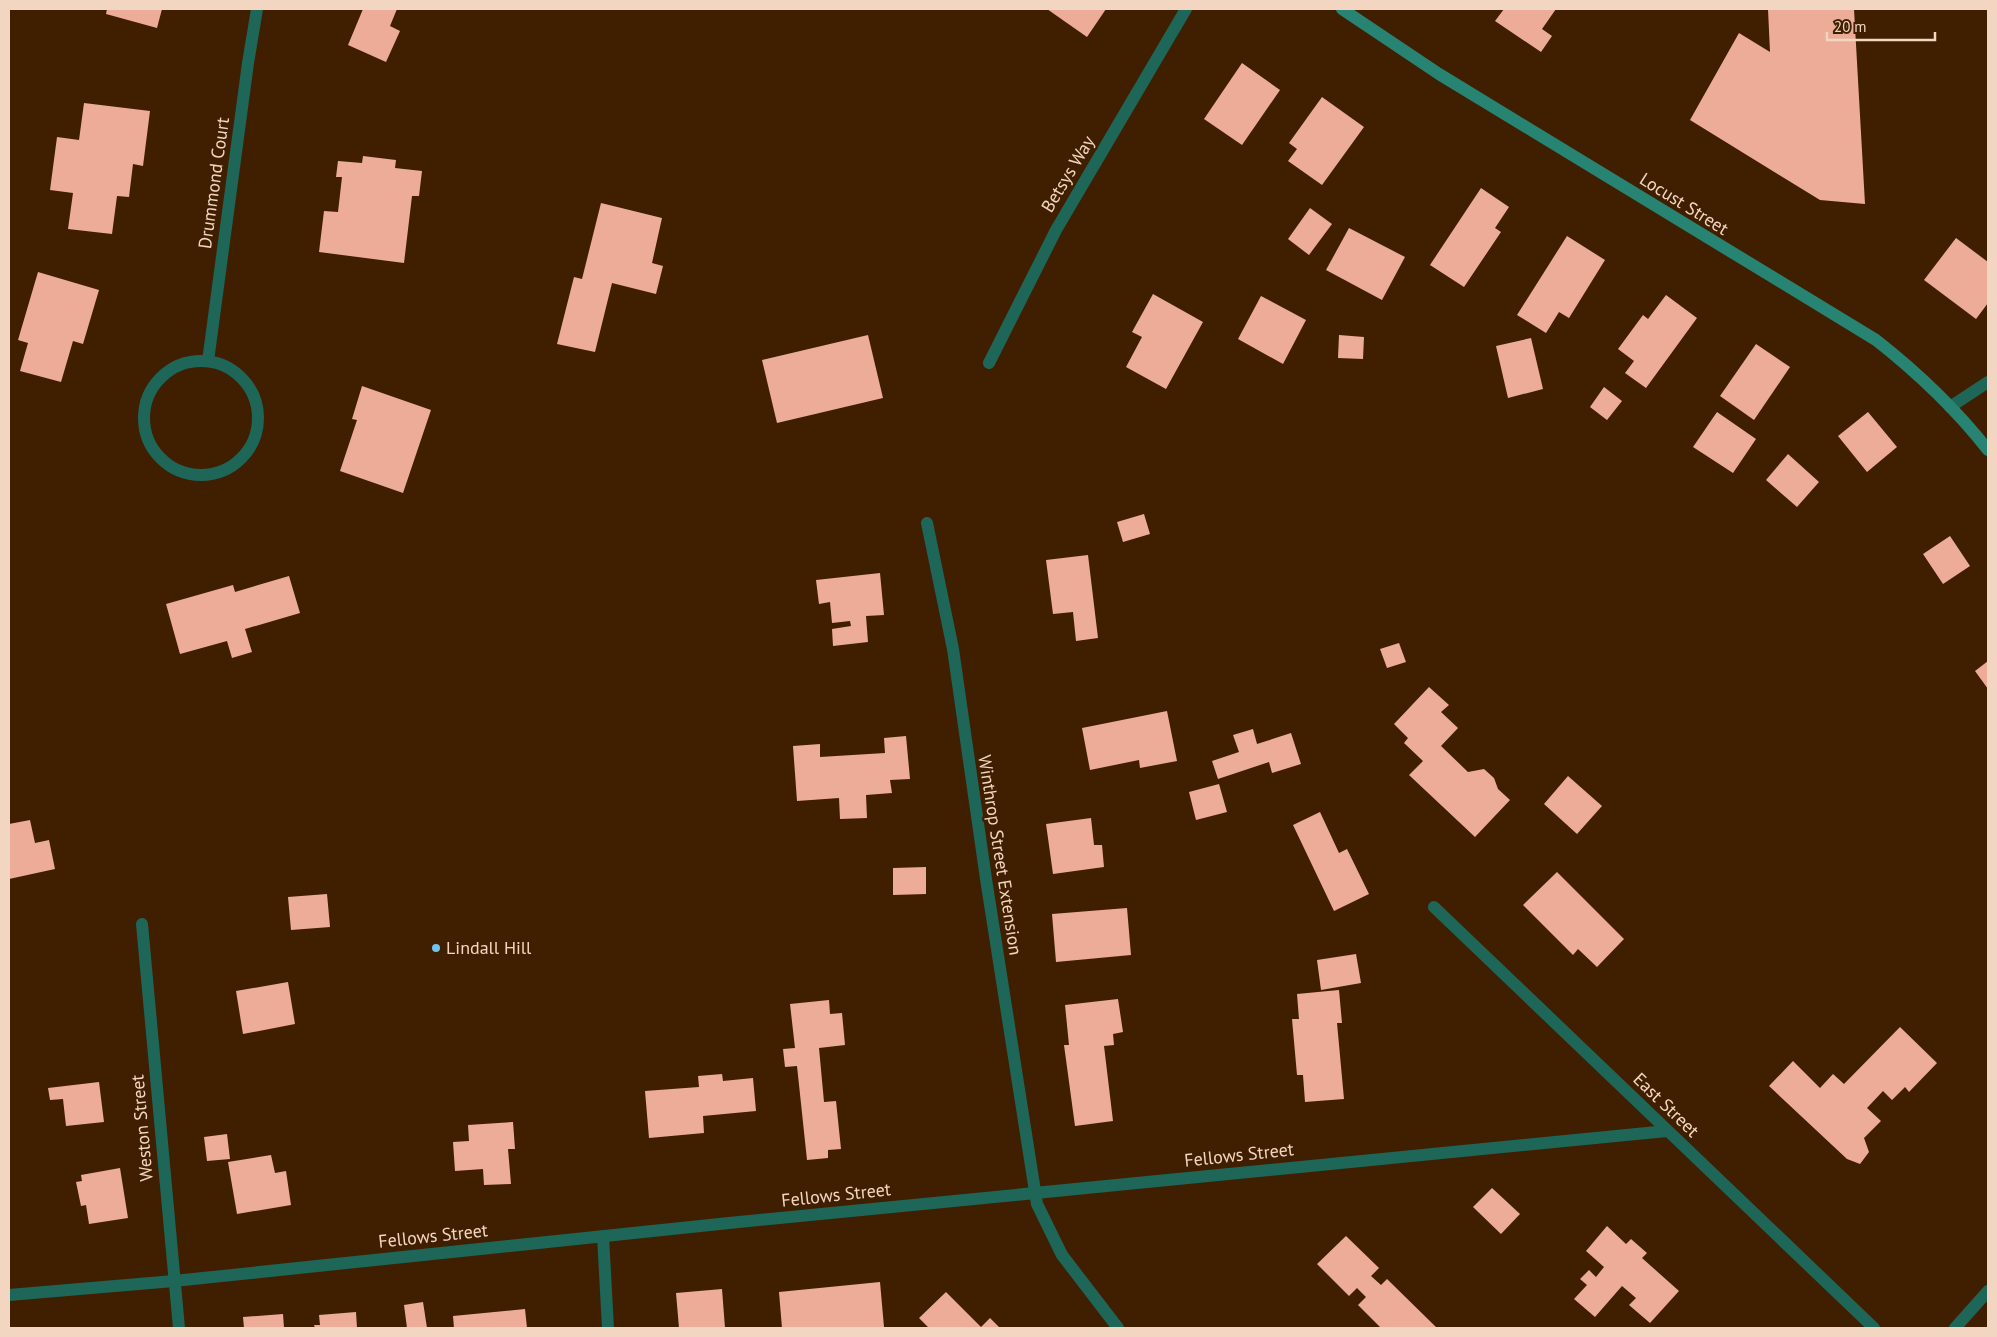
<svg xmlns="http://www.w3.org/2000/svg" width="1997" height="1337" font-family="'PT Sans',sans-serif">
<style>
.building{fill:#edac98}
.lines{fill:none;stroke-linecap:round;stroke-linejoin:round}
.minor{stroke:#1d6658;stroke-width:12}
.secondary{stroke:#278472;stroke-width:12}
.poi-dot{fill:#6fc2f4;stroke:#401f01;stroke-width:2}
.labels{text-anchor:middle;stroke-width:5;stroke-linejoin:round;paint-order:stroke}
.street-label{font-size:18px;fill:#f2d6c2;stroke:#401f01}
.poi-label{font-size:18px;fill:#f2d6c2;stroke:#401f01;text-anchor:start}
</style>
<rect width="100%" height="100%" fill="#401f01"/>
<g class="building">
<path d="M107 9H162L157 28 106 14Z"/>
<path d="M363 9H397L390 26 400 31 386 62 348 45Z"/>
<path d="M1047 9H1106L1087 37Z"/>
<path d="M1504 9H1556L1542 29 1552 36 1541 52 1495 21Z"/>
<path d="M1768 9H1854L1865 204 1820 200 1690 120 1739 33 1770 52Z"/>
<path d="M1242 63 1280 90 1242 145 1204 119Z"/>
<path d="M1322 97 1364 127 1322 185 1288 161 1297 149 1289 143Z"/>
<path d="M84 103 150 111 143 166 133 164 129 197 117 196 112 234 68 229 73 193 50 190 57 137 79 140Z"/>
<path d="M363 156 396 160 395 168 422 171 419 196H412L404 263 319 252 324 211 338 212 342 177H336L338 161 362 163Z"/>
<path d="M1481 188 1509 207 1495 228 1501 232 1464 287 1430 265Z"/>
<path d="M601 203 662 218 652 263 663 266 656 294 612 283 595 352 557 344 574 277 582 279Z"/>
<path d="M1310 208 1332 224 1309 255 1288 239Z"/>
<path d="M1349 228 1405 257 1382 300 1326 270Z"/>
<path d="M1567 236 1605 260 1569 318 1559 312 1546 333 1517 315Z"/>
<path d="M1956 238 1988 262V303L1976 319 1924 280Z"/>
<path d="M38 272 99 290 83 344 73 341 61 382 20 371 28 343 18 340Z"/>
<path d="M1153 294 1203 322 1166 389 1126 367 1142 337 1132 332Z"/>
<path d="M1666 295 1697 318 1646 388 1625 373 1634 361 1618 349 1643 315 1648 319Z"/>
<path d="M1261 296 1306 320 1283 364 1238 339Z"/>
<path d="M868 335 883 398 777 423 762 360Z"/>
<path d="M1339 335 1364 337 1363 359 1338 358Z"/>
<path d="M1531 338 1543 389 1508 398 1496 346Z"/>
<path d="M1756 344 1790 367 1754 420 1720 396Z"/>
<path d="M362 386 431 410 403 493 340 471 357 420 352 419Z"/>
<path d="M1604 387 1622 401 1607 420 1590 407Z"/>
<path d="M1717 412 1756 439 1733 473 1693 447Z"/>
<path d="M1868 412 1897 447 1867 472 1838 436Z"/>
<path d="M1788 454 1819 482 1797 507 1766 480Z"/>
<path d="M1144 514 1150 534 1123 542 1117 522Z"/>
<path d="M1950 536 1970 566 1943 584 1923 554Z"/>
<path d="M1088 555 1098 638 1076 641 1073 612 1053 614 1046 560Z"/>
<path d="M880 573 884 615 866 616 868 642 833 646 832 629 851 626 850 621 832 623 830 602 819 604 816 580Z"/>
<path d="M289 576 300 613 245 629 252 652 232 658 227 641 180 654 166 604 233 585 235 592Z"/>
<path d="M1399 643 1406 662 1387 668 1380 649Z"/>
<path d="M1988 661V689L1975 671Z"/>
<path d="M1429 687 1449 705 1441 712 1458 728 1441 746 1468 772 1484 769 1494 778 1498 789 1510 800 1475 837 1409 775 1423 761 1404 743 1408 738 1394 724Z"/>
<path d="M1167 711 1177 761 1140 768 1139 760 1090 770 1082 728Z"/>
<path d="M1253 729 1257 744 1291 733 1301 764 1272 773 1269 762 1218 779 1212 761 1239 752 1233 735Z"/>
<path d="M906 736 910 779 890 780 892 793 866 795 867 818 840 819 839 798 797 801 793 746 820 744V757L885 753 884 738Z"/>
<path d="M1568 776 1602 806 1577 834 1544 804Z"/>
<path d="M1219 784 1227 812 1196 820 1189 792Z"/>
<path d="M1320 812 1339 853 1347 849 1369 894 1334 911 1293 825Z"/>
<path d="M1091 818 1094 845H1102L1104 867 1053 874 1046 824Z"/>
<path d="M30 820 35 843 49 840 55 869 9 879V824Z"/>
<path d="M926 867V894L893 895V868Z"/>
<path d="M1557 872 1624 939 1597 967 1578 949 1573 955 1523 905Z"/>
<path d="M327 894 330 927 291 930 288 897Z"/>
<path d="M1127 908 1131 955 1056 962 1052 914Z"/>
<path d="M1356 954 1361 983 1321 990 1317 960Z"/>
<path d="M288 982 295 1024 243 1034 236 991Z"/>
<path d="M1339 990 1342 1023H1337L1344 1099 1305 1102 1303 1075H1297L1292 1019H1299L1297 994Z"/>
<path d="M1118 999 1123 1032 1113 1034 1114 1045 1104 1046 1113 1121 1075 1126 1064 1045H1069L1065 1005Z"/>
<path d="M829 1000 830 1014 842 1013 845 1045 819 1048 824 1102 836 1101 841 1149 828 1150V1158L807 1160 797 1066 785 1067 783 1049 795 1048 790 1004Z"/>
<path d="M1900 1027 1937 1063 1909 1092 1905 1087 1892 1100 1883 1091 1867 1108 1881 1121 1864 1138 1869 1152 1860 1164 1847 1159 1769 1086 1793 1061 1820 1088 1833 1074 1844 1084Z"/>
<path d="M722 1074 723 1081 753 1078 756 1111 703 1116 704 1133 649 1138 645 1091 699 1087 698 1076Z"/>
<path d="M99 1082 104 1122 66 1126 63 1099 50 1100 48 1088Z"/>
<path d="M513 1122 515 1149H508L511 1184 484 1185 483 1169 455 1171 453 1142 469 1141 468 1125Z"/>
<path d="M227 1134 230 1159 207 1161 204 1137Z"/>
<path d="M271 1155 275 1173 286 1171 291 1205 237 1214 228 1162Z"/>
<path d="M120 1168 128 1218 89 1224 86 1205 81 1206 76 1182 82 1181 81 1175Z"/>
<path d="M1492 1188 1520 1214 1501 1234 1473 1207Z"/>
<path d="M1607 1226 1626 1244 1631 1239 1647 1253 1642 1258 1679 1291 1650 1323 1629 1305 1636 1298 1622 1286 1595 1317 1574 1299 1587 1285 1580 1279 1589 1270 1596 1277 1604 1267 1586 1251Z"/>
<path d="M1346 1236 1379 1268 1371 1276 1381 1285 1387 1279 1437 1328H1381L1358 1305 1366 1297 1357 1288 1349 1296 1317 1264Z"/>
<path d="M880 1282 884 1327 782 1328 779 1292Z"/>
<path d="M722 1289 725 1328H679L676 1293Z"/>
<path d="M946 1292 981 1327 990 1318 1000 1328H929L919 1318Z"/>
<path d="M423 1302 427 1328H407L404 1305Z"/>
<path d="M525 1309 527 1328H454L453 1316Z"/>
<path d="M356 1312 357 1328H315L314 1325H320L319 1315Z"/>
<path d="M283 1314 284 1328H244L243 1317Z"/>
</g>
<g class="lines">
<g class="minor">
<path d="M208 361 248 63 257 9"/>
<circle cx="201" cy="418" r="57"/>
<path d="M989 363 1056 230 1186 9"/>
<path d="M1950 407 1988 382"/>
<path d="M927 523 953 649 986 879 1037 1204 1062 1255 1118 1328"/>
<path d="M1434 907 1874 1328"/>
<path d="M142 924 179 1328"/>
<path d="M603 1236 608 1328"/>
<path d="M9 1295 174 1281 729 1223 1667 1131"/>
<path d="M1955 1328 1988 1291"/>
</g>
<path class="secondary" d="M1342 9 1439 74 1876 340C1918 373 1955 408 1988 450"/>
</g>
<circle class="poi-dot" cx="436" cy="948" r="5"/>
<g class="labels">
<g class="street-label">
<text transform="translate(1068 174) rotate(-59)" y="6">Betsys Way</text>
<text transform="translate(214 183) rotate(-82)" y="6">Drummond Court</text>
<text transform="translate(1684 204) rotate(32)" y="6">Locust Street</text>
<text transform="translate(1000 855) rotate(81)" y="6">Winthrop Street Extension</text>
<text transform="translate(1666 1105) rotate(44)" y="6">East Street</text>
<text transform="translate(142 1128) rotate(-95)" y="6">Weston Street</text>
<text transform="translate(1239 1155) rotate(-6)" y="6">Fellows Street</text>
<text transform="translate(836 1195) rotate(-6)" y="6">Fellows Street</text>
<text transform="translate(433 1236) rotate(-6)" y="6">Fellows Street</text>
</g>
<g class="poi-label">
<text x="446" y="954">Lindall Hill</text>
</g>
</g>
<rect width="1997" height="1337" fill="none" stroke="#f2d6c2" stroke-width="20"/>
<path d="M1827 32v8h108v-8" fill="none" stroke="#f2d6c2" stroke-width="2.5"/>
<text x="1834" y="32" font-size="15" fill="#f2d6c2" stroke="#401f01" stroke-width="4" paint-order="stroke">20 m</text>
</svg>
